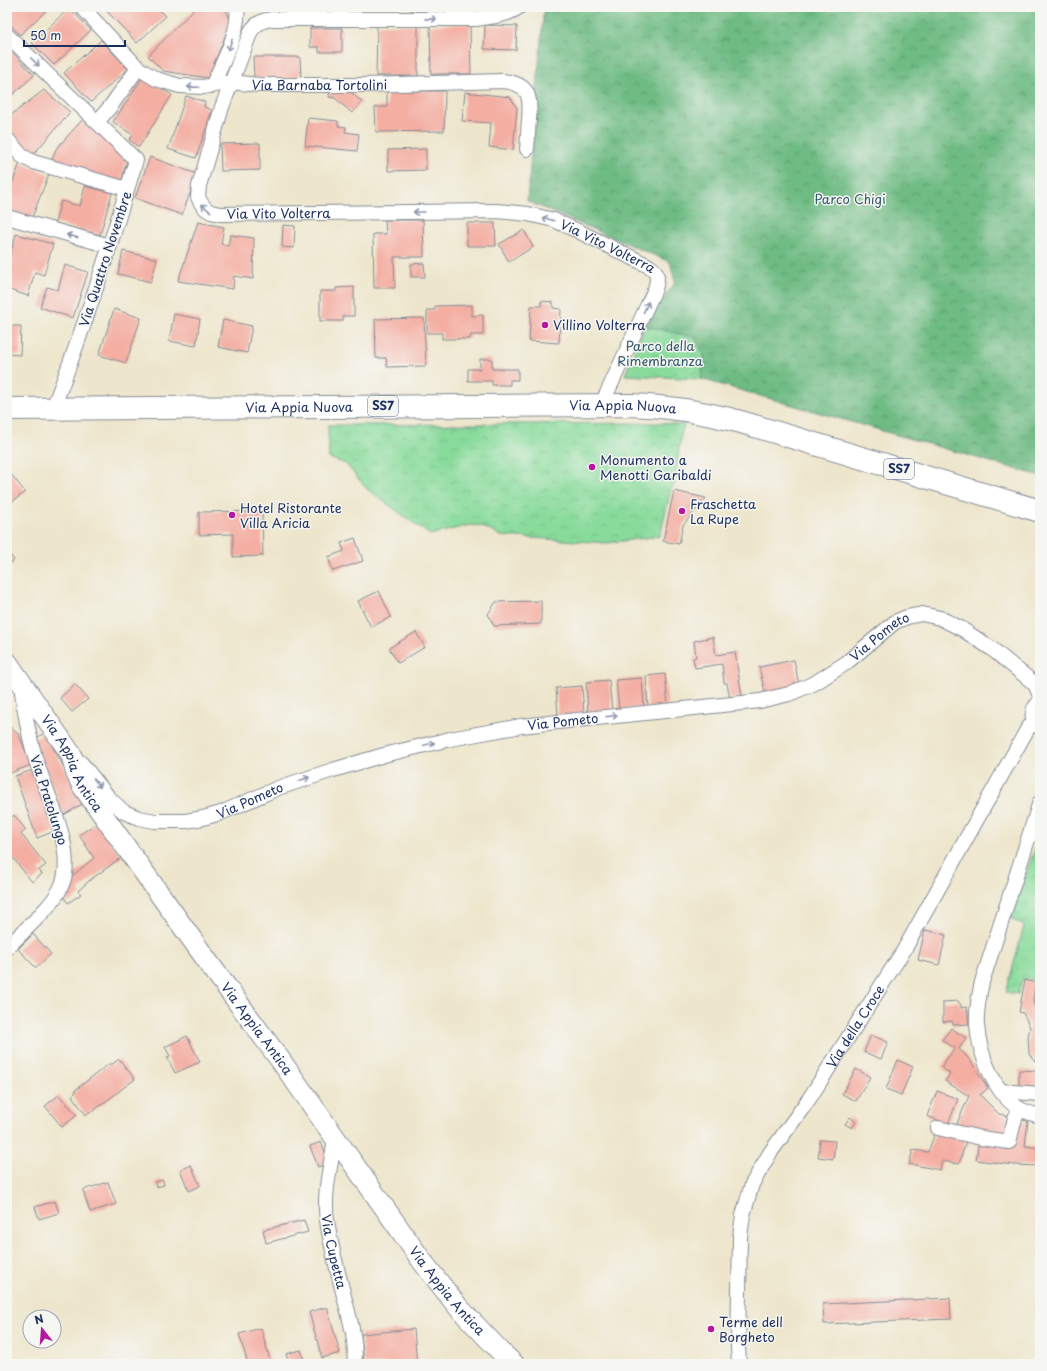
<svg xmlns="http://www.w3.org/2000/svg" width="1047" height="1371" font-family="'Playpen Sans',sans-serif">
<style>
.forest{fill:url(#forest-crowns);stroke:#447570}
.park{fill:url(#park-crowns);stroke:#52857c}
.building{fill:#f4aea2}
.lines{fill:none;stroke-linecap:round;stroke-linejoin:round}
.street-casing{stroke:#848a95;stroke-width:16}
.secondary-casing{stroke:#848a95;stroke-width:22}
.primary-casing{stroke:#848a95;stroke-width:24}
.street{stroke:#fff;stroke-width:14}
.secondary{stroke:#fff;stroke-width:20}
.primary{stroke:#fff;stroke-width:22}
.oneway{stroke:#8d97ae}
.poi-dot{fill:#b5179e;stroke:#f6f6f2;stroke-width:1.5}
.labels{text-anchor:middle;stroke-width:3;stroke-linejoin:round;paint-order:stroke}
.shield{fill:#f6f6f2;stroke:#5d6b8a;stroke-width:1}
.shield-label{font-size:12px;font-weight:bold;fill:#1b2f5e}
.street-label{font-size:13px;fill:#1b2f5e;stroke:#f6f6f2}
.park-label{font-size:13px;fill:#365a6d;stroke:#f6f6f2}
.poi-label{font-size:13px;fill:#1b2f5e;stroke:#f6f6f2;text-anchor:start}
</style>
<defs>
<pattern id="forest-crowns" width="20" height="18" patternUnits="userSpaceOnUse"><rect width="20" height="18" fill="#6ebb83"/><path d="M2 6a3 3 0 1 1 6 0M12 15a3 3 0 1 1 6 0" fill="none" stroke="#5a986e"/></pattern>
<pattern id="park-crowns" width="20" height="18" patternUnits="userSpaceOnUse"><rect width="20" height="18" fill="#89db9b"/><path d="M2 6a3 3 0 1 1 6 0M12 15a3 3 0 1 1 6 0" fill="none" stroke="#76bc88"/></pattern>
</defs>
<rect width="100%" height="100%" fill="#f6f6f2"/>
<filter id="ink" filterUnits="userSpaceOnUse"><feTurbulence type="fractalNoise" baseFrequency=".025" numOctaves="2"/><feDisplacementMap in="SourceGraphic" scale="8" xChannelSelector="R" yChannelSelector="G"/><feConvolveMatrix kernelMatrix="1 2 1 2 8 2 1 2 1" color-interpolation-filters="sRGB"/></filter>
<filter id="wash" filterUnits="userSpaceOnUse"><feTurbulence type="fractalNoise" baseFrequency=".012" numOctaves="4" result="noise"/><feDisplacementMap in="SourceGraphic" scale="16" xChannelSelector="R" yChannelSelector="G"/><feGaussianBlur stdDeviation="0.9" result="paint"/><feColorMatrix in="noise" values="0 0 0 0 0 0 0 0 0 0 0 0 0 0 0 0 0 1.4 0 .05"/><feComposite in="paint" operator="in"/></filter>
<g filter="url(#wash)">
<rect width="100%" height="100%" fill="#eee6cc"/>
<path class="forest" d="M544 7H1040V476L701 379 704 355 695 338 645 326 675 282 670 262 527 201Z"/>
<g class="park">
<path d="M645 326 695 338 704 355 701 379 625 375Z"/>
<path d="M662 423 684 425 681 435 674 486 671 489 660 536 607 543 501 536 481 526 470 525 430 535 367 489 346 464 329 458 328 425Z"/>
<path d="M1040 835V968L1035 980 1023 979 1018 994 1006 992 1024 926 1010 918Z"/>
</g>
<g id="blocks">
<g class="building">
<path d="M7 7H50L20 35 7 21Z"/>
<path d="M103 7H157L166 16 137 43Z"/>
<path d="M196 7H225L231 22 208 78 163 71 148 56Z"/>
<path d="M411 7H434V9L411 10Z"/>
<path d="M69 8 91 30 54 65 32 43Z"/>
<path d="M470 24 471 74H431L430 25Z"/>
<path d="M377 25H418V76H376Z"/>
<path d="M485 25 517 26 516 50 484 49Z"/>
<path d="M310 28H342V52H319V47H310Z"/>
<path d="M101 40 128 69 91 102 64 73Z"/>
<path d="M7 47 34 75 8 99 7 97Z"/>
<path d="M253 57H300L301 78H254Z"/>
<path d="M143 77 172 95 139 147 129 140 133 135 113 122Z"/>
<path d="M330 88 347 89 362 102 352 113 335 98 329 97Z"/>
<path d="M44 90 70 112 31 157 7 133V118Z"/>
<path d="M387 91H445L444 131 376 132 375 107H387Z"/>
<path d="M465 92 510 97 517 108 513 150 489 147 491 123 462 121Z"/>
<path d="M186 96 205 102 204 107 212 110 196 158 168 149Z"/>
<path d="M308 118 338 121V126L346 127 345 132 359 134 357 151 305 146Z"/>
<path d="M83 119 127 159 121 183 51 163 56 149Z"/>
<path d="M260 143V170L221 171 220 144Z"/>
<path d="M426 149V170L388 171V150Z"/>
<path d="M150 157 197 174 182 215 135 198Z"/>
<path d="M20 163 49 174 31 220 7 210V182L12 184Z"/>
<path d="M85 186 112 193 100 235 55 223 61 201 80 206Z"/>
<path d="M385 220H423L424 257H394L395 288H374L373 234H386Z"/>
<path d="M198 222 224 227 221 244 228 246 230 235 254 238 253 279 234 276 233 289 178 281Z"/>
<path d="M467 223H495L496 246H467Z"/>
<path d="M283 225 295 226 294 248 282 247Z"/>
<path d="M524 230 533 247 509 262 499 244Z"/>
<path d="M16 234 53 244 44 275 35 272 28 296 7 289V266Z"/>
<path d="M123 251 157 259 151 282 118 274Z"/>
<path d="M424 263 425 277H411V264Z"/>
<path d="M65 265 88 272 73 318 40 307 47 287 58 290Z"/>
<path d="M354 287V316H343V321H320V291H336V288Z"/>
<path d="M541 301 553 302V308L561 309 559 343 529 341 531 306H541Z"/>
<path d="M472 305V316L483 315V335H471L470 339H442V333H427V310H435V306Z"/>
<path d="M114 309 141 318 126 363 99 355Z"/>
<path d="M174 314 200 319 196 346 169 341Z"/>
<path d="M424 318 426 366 387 367 386 358H376L375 319Z"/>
<path d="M223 320 252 326 247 353 218 347Z"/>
<path d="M7 326H21L20 355 7 354Z"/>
<path d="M480 359H492V369H518V380H510V385H492V381H468V369H480Z"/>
<path d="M7 469 25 492 7 506Z"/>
<path d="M674 491 706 498 683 525 679 544 663 541Z"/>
<path d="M262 511 263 556 233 557V534L199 535V512Z"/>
<path d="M355 538 363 561 333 571 328 557 344 551 341 543Z"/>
<path d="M7 551 14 560 7 566Z"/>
<path d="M379 591 391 617 371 627 358 601Z"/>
<path d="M541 601V624L494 626 488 614 496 602Z"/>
<path d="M416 632 425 647 398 663 389 648Z"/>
<path d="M713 637 716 655 735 652 742 697 730 699 727 683H724L722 664 695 668 693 658 696 657 694 641Z"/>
<path d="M794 660 799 685 765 692 759 667Z"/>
<path d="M665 674 668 706 648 708 646 676Z"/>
<path d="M642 678 644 707 619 710 616 680Z"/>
<path d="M609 680 612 711 588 713 586 682Z"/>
<path d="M75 684 88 699 72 712 60 698Z"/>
<path d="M582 686 584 714 558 716 556 688Z"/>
<path d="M7 724 19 735 31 765 8 774Z"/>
<path d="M45 733 84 803 62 816 55 790 46 773 34 739Z"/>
<path d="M33 770 55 831 37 838 15 776Z"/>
<path d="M14 815 26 830 21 834 46 865 39 870 42 874 32 882 9 853 7 855V821Z"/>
<path d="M97 823 122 857 90 880 78 891 81 894 68 903 63 896 67 883 72 876 94 858 79 835Z"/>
<path d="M925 930 946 935 939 965 918 960Z"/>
<path d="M33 934 51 954 36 968 18 949Z"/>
<path d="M1025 980 1036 983 1033 999 1034 1005 1040 1003V1056L1035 1061 1029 1054 1028 1037 1030 1027 1023 1013 1019 1012Z"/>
<path d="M958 1001 961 1005V1008L967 1007 969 1024 953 1025 952 1021 943 1022V1002Z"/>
<path d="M951 1028 966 1038 959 1049 964 1053 972 1063 988 1088 980 1095 999 1114 1014 1117 1005 1140 955 1128 969 1096 945 1081 950 1074 941 1067 955 1048 942 1040Z"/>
<path d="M871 1035 888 1042 881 1059 864 1052Z"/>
<path d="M187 1036 200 1062 175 1073 167 1057 170 1056 165 1047Z"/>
<path d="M119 1059 135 1079 92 1112 91 1111 86 1115 72 1096 76 1092 75 1090 110 1063 111 1065Z"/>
<path d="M898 1060 913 1067 901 1095 886 1089Z"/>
<path d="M856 1069 870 1077 856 1101 842 1094Z"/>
<path d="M1019 1070 1040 1071V1087H1019Z"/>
<path d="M937 1091 958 1099 948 1124 927 1116Z"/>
<path d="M59 1095 77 1115 62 1127 45 1106Z"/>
<path d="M850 1117 856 1122 852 1128 845 1124Z"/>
<path d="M1017 1119 1028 1121 1025 1146 1040 1148V1166L1014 1165 976 1160 979 1141 1015 1145Z"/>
<path d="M936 1131 967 1138 959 1164 942 1161 940 1170 909 1164 913 1150 928 1152Z"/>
<path d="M820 1140 835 1141 833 1159 818 1157Z"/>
<path d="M321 1142 329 1163 318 1167 310 1146Z"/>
<path d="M191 1165 200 1186 189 1191 180 1170Z"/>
<path d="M163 1180 164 1185 156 1187 155 1182Z"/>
<path d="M108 1182 116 1204 90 1212 83 1190Z"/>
<path d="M55 1201 59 1213 39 1219 35 1207Z"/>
<path d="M304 1220 308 1232 266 1243 263 1230Z"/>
<path d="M950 1298 951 1319 824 1324 823 1304Z"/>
<path d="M327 1307 340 1353 322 1358 309 1312Z"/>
<path d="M261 1328 271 1364H248L239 1334Z"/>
<path d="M414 1329 417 1364H364L361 1334Z"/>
<path d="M301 1350 305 1364H289L286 1354Z"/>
</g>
</g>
</g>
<g filter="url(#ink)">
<use href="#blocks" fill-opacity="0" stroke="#848a95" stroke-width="1"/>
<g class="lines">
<defs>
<g id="street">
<path id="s1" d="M82 7 138 68 156 79 180 86 204 87 231 82 259 85H365L503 81C530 84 531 97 529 120 528 130 528 139 527 149"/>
<path id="s2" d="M519 7C507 16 490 17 475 19H272C263 20 256 23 251 31L222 107 199 186 198 197 201 203 206 209 211 212 220 214 497 211 528 214 554 220 578 231 649 266C659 272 658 278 655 289L601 406"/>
<path d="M7 35 136 160C111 243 85 327 53 408"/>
<path d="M212 86C221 66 241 29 237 7"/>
<path d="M97 122 110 107 138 68"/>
<path d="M7 139 22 156 33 162 127 189"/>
<path d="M7 217 110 246"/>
<path d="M1040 702C1030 709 1030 721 1040 728"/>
<path id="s3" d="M71 755 82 764 110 799 124 812 139 818 155 821H186L203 818 221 813 278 788 333 770 384 755 450 739 521 726 558 722 742 703 760 701 789 694 815 683 846 663 895 622 907 617 922 614 940 618 962 629 992 649 1035 684 1040 696"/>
<path d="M1040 802 982 982C979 996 976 1010 977 1025 979 1054 995 1096 1022 1110 1028 1113 1034 1114 1040 1116"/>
<path d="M7 948C22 932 53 906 61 887 78 852 45 792 35 757 28 733 24 709 21 685"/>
<path d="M1001 1091 1040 1094"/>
<path d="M938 1128 981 1138 1009 1142 1015 1118 1020 1109"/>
<path id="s4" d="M335 1139C331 1165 323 1193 327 1220 331 1248 339 1276 346 1304 351 1323 357 1344 354 1364"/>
<path id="s5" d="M739 1364 738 1347 740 1237 743 1215 752 1184 770 1153 809 1099 904 950 1028 728 1034 722"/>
</g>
<g id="secondary">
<path id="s6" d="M7 662 71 754 76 773 83 787 211 966 281 1061 422 1261 459 1308 502 1353 514 1364"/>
</g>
<g id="primary">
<path id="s7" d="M7 409 629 405C667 406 704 412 741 422L1040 511"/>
</g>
</defs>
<use href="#street" class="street-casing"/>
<use href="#secondary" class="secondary-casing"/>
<use href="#primary" class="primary-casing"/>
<use href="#street" class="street"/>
<use href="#secondary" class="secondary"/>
<use href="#primary" class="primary"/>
</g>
<defs><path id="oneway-shaft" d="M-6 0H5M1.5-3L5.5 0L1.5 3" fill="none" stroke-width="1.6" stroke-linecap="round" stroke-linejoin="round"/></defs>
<g class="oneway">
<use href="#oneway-shaft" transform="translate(431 19) rotate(1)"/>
<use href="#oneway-shaft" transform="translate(230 45) rotate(110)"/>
<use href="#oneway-shaft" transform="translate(35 62) rotate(44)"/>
<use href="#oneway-shaft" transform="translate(193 87) rotate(-178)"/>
<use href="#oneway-shaft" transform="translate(206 208) rotate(-141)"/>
<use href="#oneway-shaft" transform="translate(419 212) rotate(180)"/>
<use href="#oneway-shaft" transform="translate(548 219) rotate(-163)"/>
<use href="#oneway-shaft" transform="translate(72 236) rotate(-164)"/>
<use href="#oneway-shaft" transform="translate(646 307) rotate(-65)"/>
<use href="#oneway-shaft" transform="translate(612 716) rotate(-6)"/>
<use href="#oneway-shaft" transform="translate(429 744) rotate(-14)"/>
<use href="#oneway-shaft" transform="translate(304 779) rotate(-19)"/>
<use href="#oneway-shaft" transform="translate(97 783) rotate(52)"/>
</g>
</g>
<g class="poi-dot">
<circle cx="545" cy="325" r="4"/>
<circle cx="592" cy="467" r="4"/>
<circle cx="682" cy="511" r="4"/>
<circle cx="232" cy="515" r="4"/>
<circle cx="711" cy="1329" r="4"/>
</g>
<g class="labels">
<g class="shield">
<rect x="368" y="396" width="30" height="20" rx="3"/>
<rect x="884" y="459" width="30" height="20" rx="3"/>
</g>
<g class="shield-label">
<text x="383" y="410">SS7</text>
<text x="899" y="473">SS7</text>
</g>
<g class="street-label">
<text dy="5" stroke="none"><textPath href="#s1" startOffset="269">Via Barnaba Tortolini</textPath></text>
<text dy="5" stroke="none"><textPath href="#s2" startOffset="537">Via Vito Volterra</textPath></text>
<text dy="5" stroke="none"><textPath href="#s2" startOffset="873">Via Vito Volterra</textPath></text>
<text transform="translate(105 259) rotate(-72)" y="5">Via Quattro Novembre</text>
<text dy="5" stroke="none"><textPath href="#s7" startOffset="292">Via Appia Nuova</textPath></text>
<text dy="5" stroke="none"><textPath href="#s7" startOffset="616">Via Appia Nuova</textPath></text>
<text dy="5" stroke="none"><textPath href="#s3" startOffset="869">Via Pometo</textPath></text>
<text dy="5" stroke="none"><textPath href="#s3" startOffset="533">Via Pometo</textPath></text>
<text dy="5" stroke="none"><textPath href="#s6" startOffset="121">Via Appia Antica</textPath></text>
<text transform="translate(49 800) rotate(72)" y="5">Via Pratolungo</text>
<text dy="5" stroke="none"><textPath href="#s3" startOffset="209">Via Pometo</textPath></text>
<text dy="5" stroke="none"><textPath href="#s5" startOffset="370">Via della Croce</textPath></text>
<text dy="5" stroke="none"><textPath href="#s6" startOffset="445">Via Appia Antica</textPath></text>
<text dy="5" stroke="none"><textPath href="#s4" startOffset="114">Via Cupetta</textPath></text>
<text dy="5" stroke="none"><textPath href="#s6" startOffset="769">Via Appia Antica</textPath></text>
</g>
<g class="park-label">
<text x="850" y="204">Parco Chigi</text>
<text x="660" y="351">Parco della<tspan x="660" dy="15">Rimembranza</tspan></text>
</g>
<g class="poi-label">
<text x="553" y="330">Villino Volterra</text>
<text x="600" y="465">Monumento a<tspan x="600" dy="15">Menotti Garibaldi</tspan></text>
<text x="690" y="509">Fraschetta<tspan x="690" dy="15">La Rupe</tspan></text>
<text x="240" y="513">Hotel Ristorante<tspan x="240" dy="15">Villa Aricia</tspan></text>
<text x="719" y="1327">Terme dell<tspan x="719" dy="15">Borgheto</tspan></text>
</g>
</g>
<rect width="1047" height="1371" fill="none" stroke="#f6f6f2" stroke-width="24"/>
<g transform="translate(42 1329) rotate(343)"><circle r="19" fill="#f6f6f2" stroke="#9ea6b7"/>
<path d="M0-3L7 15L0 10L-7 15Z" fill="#b5179e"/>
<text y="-6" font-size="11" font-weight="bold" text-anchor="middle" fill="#1b2f5e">N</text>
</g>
<path d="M24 40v6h101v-6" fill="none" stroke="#1b2f5e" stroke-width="2"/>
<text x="30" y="40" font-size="12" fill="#1b2f5e" stroke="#f6f6f2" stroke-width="3" paint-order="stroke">50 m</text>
</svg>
